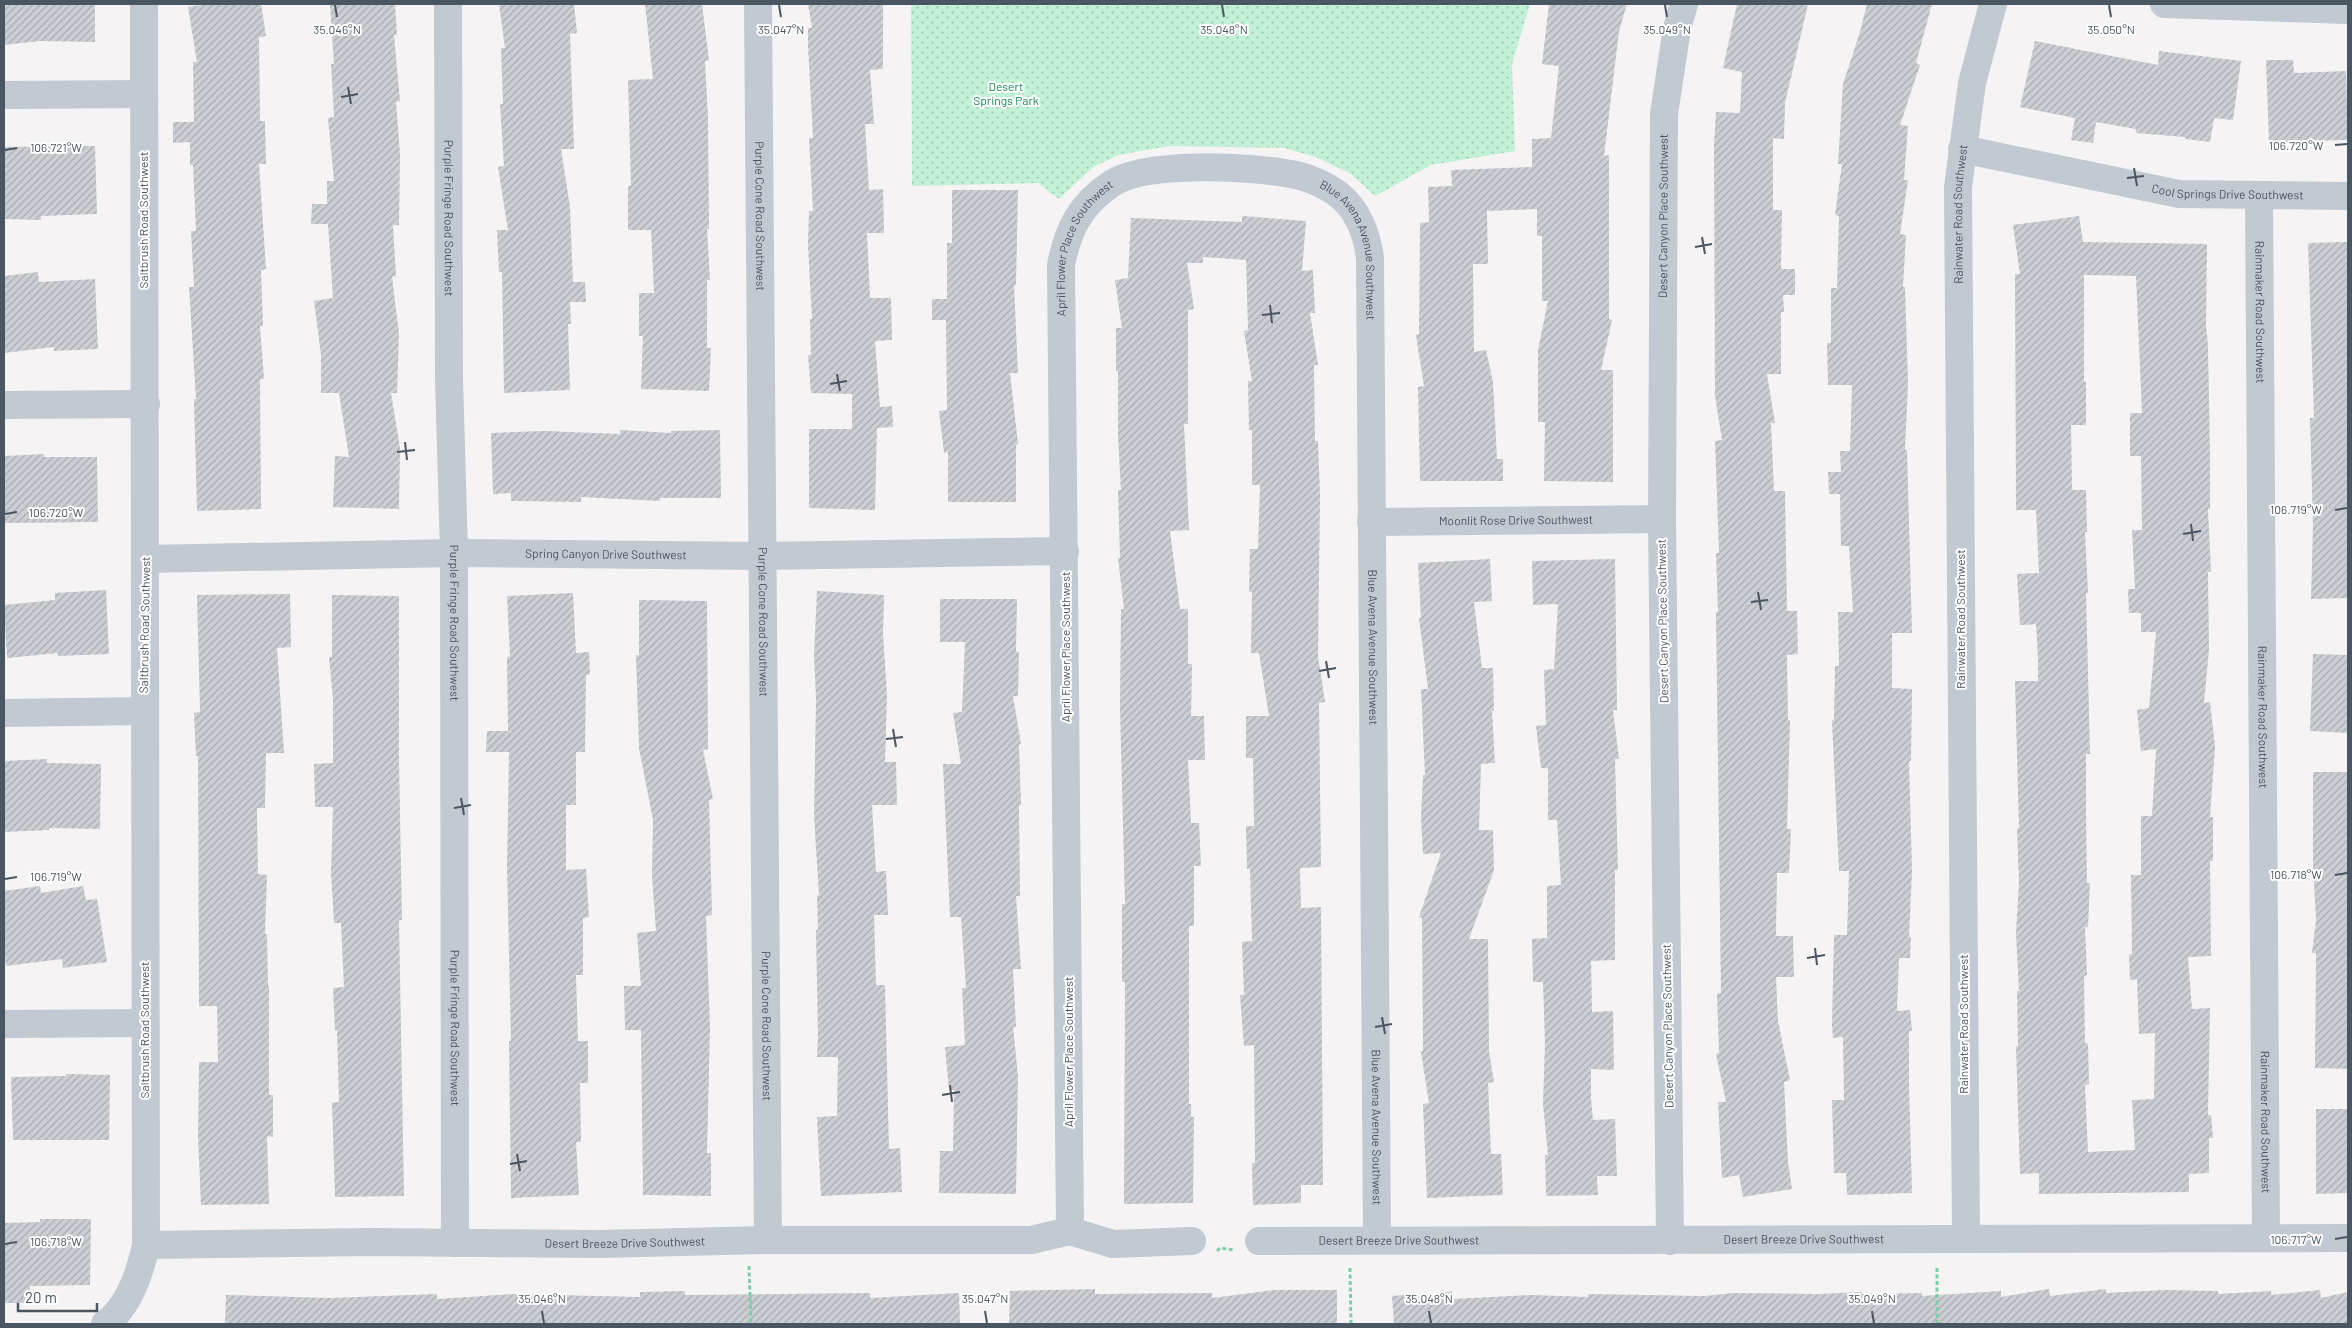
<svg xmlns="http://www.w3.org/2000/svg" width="2352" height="1328" font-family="Barlow,sans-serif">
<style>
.grass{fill:url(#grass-dots)}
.building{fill:url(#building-hatch);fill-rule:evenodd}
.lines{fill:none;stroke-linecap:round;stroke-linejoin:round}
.path{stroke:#7ad0a6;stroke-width:3;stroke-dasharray:4 2.5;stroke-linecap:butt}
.minor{stroke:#c1cad2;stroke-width:28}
.ticks{fill:none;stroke:#4a5661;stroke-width:2}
.labels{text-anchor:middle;stroke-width:4;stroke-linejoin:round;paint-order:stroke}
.park-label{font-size:12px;fill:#17864f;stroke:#fff}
.street-label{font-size:12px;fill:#4a5661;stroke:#fff}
.ticks-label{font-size:12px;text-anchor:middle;fill:#4a5661;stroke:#fff;stroke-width:4;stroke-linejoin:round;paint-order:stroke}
</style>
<defs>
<pattern id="grass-dots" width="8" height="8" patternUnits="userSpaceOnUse" patternTransform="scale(1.25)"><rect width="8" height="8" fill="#c3f1d5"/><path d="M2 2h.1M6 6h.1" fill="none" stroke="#a0c6b0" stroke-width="1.8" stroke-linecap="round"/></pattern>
<pattern id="building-hatch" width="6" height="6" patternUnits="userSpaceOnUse" patternTransform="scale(1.25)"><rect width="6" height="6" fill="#cdcfd5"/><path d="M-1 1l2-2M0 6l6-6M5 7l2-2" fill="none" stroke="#a8abb0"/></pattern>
</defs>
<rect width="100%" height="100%" fill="#f5f3f3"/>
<path class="grass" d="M911 4H1530L1512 64 1515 151 1431 165 1375 196 1351 174 1316 157 1284 148 1169 146 1119 155 1093 167 1059 199 1038 183 912 186Z"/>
<g class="building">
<path d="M4 4H95V42L40 41 4 45Z"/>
<path d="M209 4H261L266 36 259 37 260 121H265L266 164H259L266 269 261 270 263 326H260L264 379H260L261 509 197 511 194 399H196L189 287H194L191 231H196L193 165H190V142L173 143V122H194L193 62H197L188 7Z"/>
<path d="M330 4H395L397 35H394L400 101 396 102 400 154 399 225H393L396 276 392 277 399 334 397 393H391L400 448 399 509 333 507 335 456 349 457 339 393H321V355L314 301 333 298 328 224H311L312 204H327V181H334L328 118 334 117 331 64H334Z"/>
<path d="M499 4H574L577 33 570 34 574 149H561L570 207 573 282H585L586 302H570L571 324H568L570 390 504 393 502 272H499L497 230H508L498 167 504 166 500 104H503L501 48H505Z"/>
<path d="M645 4H702L709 60 705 61 708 118 709 229H707L710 280H707V348H711L709 391 641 389 643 336H639V293H654L651 230H628V186H631L628 80 653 79Z"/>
<path d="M808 4H883V69L870 70 874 124H865L869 190 883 189 884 233H867L870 298H891L892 340 875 341 880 407 892 406 893 427 877 428 875 510 809 508V429H852V394L811 393 808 355H811L810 319H812L808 245 809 211H813L809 138H813L808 45V28H812Z"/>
<path d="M1549 4H1627L1619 31 1604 156 1609 155V319L1612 320 1601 370H1613V482L1544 481 1545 422H1538V350L1548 301H1542V236H1537V209L1487 211 1488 264H1473L1474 352 1486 350 1493 382 1497 459H1503V481H1420L1418 387 1424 386 1416 335 1419 334 1420 223 1429 222 1428 187 1452 186 1451 170 1532 167V139L1551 138 1559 66 1542 64Z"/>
<path d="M1737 4H1808L1785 103 1784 139 1773 138V210H1782L1781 269H1795V295H1783L1784 312H1781V374H1767L1775 423H1771L1774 491H1785L1787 611H1797L1798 654 1787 655 1788 720H1790L1787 829H1791L1789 873H1777L1776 936H1793L1794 977H1776L1778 1021 1790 1080 1784 1082 1788 1162 1792 1189 1743 1197 1739 1175 1722 1178 1718 1102H1726L1716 1054 1719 1053 1717 994 1721 993 1716 612H1718L1716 553H1719L1715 441 1722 440 1715 396 1714 145 1716 112 1740 113 1742 72 1723 68Z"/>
<path d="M1867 4H1932L1916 63 1920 65 1900 125 1908 126 1904 180H1908L1900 234 1906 235 1903 287H1905L1908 383 1905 450H1907L1912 633H1892V688L1912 689 1911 761H1909L1912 871 1909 937H1911L1910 958H1899L1897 1011 1910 1010 1912 1031H1909V1086L1912 1193 1847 1195 1846 1173H1834L1832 1100H1844L1843 1037 1833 1038 1832 1025 1834 935H1847L1849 871H1839L1832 720H1834L1835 666H1839L1838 612H1853L1849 546H1841L1840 494H1829L1828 472H1841L1840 451H1850L1852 385H1828L1827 343H1831V288H1837L1839 216 1835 215 1842 164H1838L1843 84 1860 32Z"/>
<path d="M2035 41 2158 65 2159 51 2241 61 2233 120 2214 118 2210 142 2185 139V137L2136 133V129L2096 122 2093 143 2071 140 2075 118 2020 107Z"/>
<path d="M2266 60H2293L2294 73 2346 71 2348 140 2269 142Z"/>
<path d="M95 146 97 214 41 216V220L4 219V147Z"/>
<path d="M952 190H1018L1016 285H1014L1018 373H1010L1018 444 1016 445V502H948V452L944 453 939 411 947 410 946 320H932V299H947V243H952Z"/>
<path d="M1242 216 1306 221 1302 271 1313 270 1315 313H1310L1318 365H1314L1315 441H1318L1320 495 1318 656 1325 702 1319 703 1321 867 1300 868 1301 908 1321 907 1323 1185H1301V1203L1253 1205 1252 1163H1255L1254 1045 1244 1046 1240 995H1244L1242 942 1252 941 1250 869H1247L1246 826H1254L1253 758H1246V716H1269L1259 653H1251L1252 592H1249L1250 549H1258L1260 485H1252V430H1249L1248 381H1252L1244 331 1248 330 1246 260 1203 257V263H1187L1194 309 1188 310V424H1184L1189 530 1170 531 1180 609H1188V664H1192L1191 716H1204L1205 760H1188L1191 823H1199L1201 866H1194V926H1189V1104H1191V1117H1194L1193 1203 1124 1204 1125 982H1122V904H1125L1120 707 1121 609H1124L1118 558H1120L1118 490H1121L1118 438V371H1116V328H1122L1115 280 1128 278 1131 218 1242 222Z"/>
<path d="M2079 216 2083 242 2207 244 2206 325 2208 346 2210 455V509H2208L2211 572H2208L2209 650 2204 703 2210 702 2215 747 2210 817H2213V861H2210L2211 956 2188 957 2192 1009 2210 1008 2208 1115H2211L2213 1138H2209V1173L2189 1174V1192L2039 1194V1173L2020 1174 2016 1046H2018L2017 991H2019L2016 934 2019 883 2017 828H2019L2015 681H2038V658L2036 624 2020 625 2017 574 2039 573 2036 510H2016L2015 274H2020L2013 225ZM2084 275 2136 276 2142 413H2130V456H2141L2142 530H2132L2135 589H2128L2129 613H2141V632H2156L2149 708 2137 710 2141 751 2156 749 2152 816H2141V875H2131L2132 954 2129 955 2130 980 2137 979 2139 1034 2155 1033 2154 1099 2132 1100 2135 1150 2088 1152 2085 1085 2089 1084 2088 1043H2085L2084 976 2087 975 2085 927H2088L2090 883H2087L2086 817V754H2090L2086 593H2088L2085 532H2087L2086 490H2072L2071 425H2086V382H2084Z"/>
<path d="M2348 242V598L2311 599 2313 525 2310 418H2314L2308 243Z"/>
<path d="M38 272 39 282 95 279 98 349 54 351V347L4 353V276Z"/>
<path d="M620 430 671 433V431L720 430 721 498H660V501L581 497V502L511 501V493L493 494 491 433 545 431 620 434Z"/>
<path d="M44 454V457H97L98 522 4 523V456Z"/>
<path d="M1490 559 1492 601 1474 602 1482 668H1493L1494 711H1492L1495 763 1481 764 1479 830H1493L1494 870 1469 939H1488L1489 1052 1494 1082 1488 1083 1491 1154H1501L1503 1195 1427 1198 1423 1104 1429 1103 1421 1052 1423 1051 1422 918 1419 917 1441 853 1423 854 1421 819 1423 775H1425L1421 689H1428L1419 618H1421L1418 563Z"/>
<path d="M1615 559 1617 710H1613L1619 759H1615L1618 870H1615V960L1591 961 1592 1012 1613 1011 1614 1070 1591 1069V1099L1593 1120 1615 1119 1617 1176H1597L1598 1195 1546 1196 1545 1155H1548L1543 1104 1545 1043 1543 982H1533L1532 939 1547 938V886L1561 885 1557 820H1548V768H1541L1536 726 1546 725 1544 670 1554 669 1558 604 1533 605 1532 561Z"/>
<path d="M106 590 109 654 58 656V653L7 658 4 605 55 600V593Z"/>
<path d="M817 591 884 595 883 634 887 695 885 762H896L897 805H872L876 872 886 871 888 915H874L876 985H885L889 1149 900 1148 902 1192 821 1196 817 1117 837 1116 838 1057H817L818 1037 816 930H818L817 896 819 895 814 816 816 697 814 656Z"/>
<path d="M573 593 576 653 589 652 590 674 586 675 585 752H576V805H566V870L586 869 589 917 583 918V975H576L578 1041H588V1083H580L581 1142H576L579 1195 511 1198 509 1041H511L507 867 509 752H486L487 731H508L507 657 510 656 507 596Z"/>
<path d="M290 594 291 647 277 648 284 753H266L265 808H257L258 874 267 875 265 934H267L268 986H269V1095H273V1137L267 1136 269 1204 201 1205 198 1136 199 1062H218L217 1006H199L198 756H196L194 713 200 712 197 595Z"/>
<path d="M332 595 399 596V762L402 920H399L404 1196 335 1197 332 1103 339 1102 337 1030H335L333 988 344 987 341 923H334L331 872 333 807H315L314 764 333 763V699L329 657H332Z"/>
<path d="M940 599H1017L1016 652H1019L1018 696H1013L1021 744 1019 745 1021 805H1019L1020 896H1016L1021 969H1013L1016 1027H1013L1018 1076 1016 1194 939 1193 940 1151H953L954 1090H949L945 1047 965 1045 962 988H966L961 917H950L943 764H961L953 713 962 712 965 642H940Z"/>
<path d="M639 600 707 601 708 749 703 750 713 799 709 800 712 915 706 916 710 1028 707 1153H711V1196L643 1195 641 1030H625L624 986H641L637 933 656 931 652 876 653 820 639 748 636 655H639Z"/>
<path d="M2313 654 2348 655V733L2310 731Z"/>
<path d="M47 759V763L101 764 100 829 49 828V830L4 832V761Z"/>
<path d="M2313 772H2348V1069L2315 1068 2316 953H2312L2316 920 2313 865Z"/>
<path d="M40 886 41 893 83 886 86 900 97 899 107 962 63 968 62 959 6 966 4 944V891Z"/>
<path d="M66 1074 110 1075 109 1140H13L11 1077 66 1076Z"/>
<path d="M2316 1109H2348V1193L2316 1194Z"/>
<path d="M40 1219H91L90 1285 30 1286V1303H4V1223L40 1222Z"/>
<path d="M1095 1289V1294L1212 1293V1298L1274 1290H1337V1324H1009L1010 1291Z"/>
<path d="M2049 1289 2050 1296 2106 1289V1293L2165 1290 2218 1291V1294L2271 1291V1295L2320 1290 2321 1298 2348 1292V1324H1394L1392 1296 1413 1294V1298L1452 1291 1453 1299 1533 1295 1588 1297V1294L1704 1296 1733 1293 1818 1294 1862 1292V1294L1922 1293V1296L2001 1291V1297Z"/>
<path d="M685 1291V1295L870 1293V1298L959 1293 960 1324H225L226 1295 330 1298 437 1294V1299L514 1294 640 1297V1292Z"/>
</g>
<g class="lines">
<g class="path">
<path d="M1217 1251 1220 1248 1234 1250"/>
<path d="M749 1266 751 1324"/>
<path d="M1350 1268 1351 1324"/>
<path d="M1937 1324V1266"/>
</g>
<g class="minor">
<path id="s1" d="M448 4 449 378 454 553 455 1243"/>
<path id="s2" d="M758 4 768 1240"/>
<path d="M2164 4 2348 10"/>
<path d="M4 95 143 94"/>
<path id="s3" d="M1962 149 2179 194 2348 196"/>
<path id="s4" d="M2259 197 2266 1238"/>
<path d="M4 405 146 404"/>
<path id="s5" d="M1371 522 1662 519"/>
<path id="s6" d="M146 559 454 553 763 556 1065 551"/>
<path d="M4 713 144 711"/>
<path d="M4 1024 145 1023"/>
<path id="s7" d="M1070 1231 1061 265C1068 229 1080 205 1111 184 1145 161 1250 166 1290 174 1306 176 1326 185 1339 195 1358 210 1367 235 1370 258L1377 1240"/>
<path id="s8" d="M1966 1238 1958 187 1972 83 1993 4"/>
<path id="s9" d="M1259 1241 2348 1238"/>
<path id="s10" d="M1670 1241 1662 519 1664 114 1677 28 1684 4"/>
<path id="s11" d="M146 1245 371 1242 599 1244 768 1240H1031L1070 1231 1113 1244 1192 1241"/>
<path d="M105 1324C129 1307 140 1273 146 1245L144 4"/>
</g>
</g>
<path class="ticks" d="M335 5 337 17M779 5 781 17M1222 5 1224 17M1665 5 1667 17M2109 5 2111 17M348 87 351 104M341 97 358 94M2335 145 2347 144M5 150 17 148M2134 168 2137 186M2127 178 2144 176M1702 237 1705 254M1695 247 1712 244M1270 305 1272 323M1262 315 1280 313M837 374 840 391M830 384 847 381M405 442 407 460M397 452 415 450M2335 510 2347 508M5 514 17 512M2191 524 2193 541M2183 534 2201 531M1758 592 1761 610M1751 602 1768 600M1326 661 1329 678M1319 671 1336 668M893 729 896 747M886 739 903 737M461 798 464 815M454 808 471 805M2335 875 2347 873M5 879 17 877M1815 948 1817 965M1807 958 1825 955M1382 1017 1385 1034M1375 1027 1392 1024M950 1085 952 1102M942 1095 960 1092M517 1154 520 1171M510 1164 527 1161M2335 1239 2347 1237M5 1244 17 1242M542 1311 544 1323M985 1311 987 1323M1429 1311 1431 1323M1872 1311 1874 1323"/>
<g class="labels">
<g class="park-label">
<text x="1006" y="91">Desert<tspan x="1006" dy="14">Springs Park</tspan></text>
</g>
<g class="street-label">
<text dy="4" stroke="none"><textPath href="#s3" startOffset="270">Cool Springs Drive Southwest</textPath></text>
<text dy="4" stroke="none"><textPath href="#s8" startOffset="1024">Rainwater Road Southwest</textPath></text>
<text dy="4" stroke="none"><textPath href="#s10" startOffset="1025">Desert Canyon Place Southwest</textPath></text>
<text dy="4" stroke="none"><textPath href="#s2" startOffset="212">Purple Cone Road Southwest</textPath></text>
<text dy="4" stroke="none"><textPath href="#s1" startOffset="214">Purple Fringe Road Southwest</textPath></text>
<text transform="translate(144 220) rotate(-90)" y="4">Saltbrush Road Southwest</text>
<text dy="4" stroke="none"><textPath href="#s7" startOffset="990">April Flower Place Southwest</textPath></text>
<text dy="4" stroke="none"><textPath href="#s7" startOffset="1356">Blue Avena Avenue Southwest</textPath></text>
<text dy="4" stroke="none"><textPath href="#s4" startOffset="115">Rainmaker Road Southwest</textPath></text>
<text dy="4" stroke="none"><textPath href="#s5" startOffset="145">Moonlit Rose Drive Southwest</textPath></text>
<text dy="4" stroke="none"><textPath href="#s6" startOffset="460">Spring Canyon Drive Southwest</textPath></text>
<text transform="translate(1961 619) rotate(-90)" y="4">Rainwater Road Southwest</text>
<text transform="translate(1663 621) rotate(-91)" y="4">Desert Canyon Place Southwest</text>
<text dy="4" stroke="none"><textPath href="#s2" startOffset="618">Purple Cone Road Southwest</textPath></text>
<text dy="4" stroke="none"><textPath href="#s1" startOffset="619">Purple Fringe Road Southwest</textPath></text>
<text transform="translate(145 625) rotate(-89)" y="4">Saltbrush Road Southwest</text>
<text transform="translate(1066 647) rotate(-90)" y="4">April Flower Place Southwest</text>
<text dy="4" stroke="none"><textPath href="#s7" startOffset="1761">Blue Avena Avenue Southwest</textPath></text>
<text dy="4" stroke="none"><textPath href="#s4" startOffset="520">Rainmaker Road Southwest</textPath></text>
<text transform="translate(1964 1024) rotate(-90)" y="4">Rainwater Road Southwest</text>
<text transform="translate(1668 1026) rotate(-91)" y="4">Desert Canyon Place Southwest</text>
<text dy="4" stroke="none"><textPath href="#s2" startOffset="1022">Purple Cone Road Southwest</textPath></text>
<text dy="4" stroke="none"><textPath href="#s1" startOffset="1024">Purple Fringe Road Southwest</textPath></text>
<text transform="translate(145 1030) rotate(-90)" y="4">Saltbrush Road Southwest</text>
<text transform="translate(1069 1052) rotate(-90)" y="4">April Flower Place Southwest</text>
<text dy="4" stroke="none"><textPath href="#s4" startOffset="925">Rainmaker Road Southwest</textPath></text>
<text dy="4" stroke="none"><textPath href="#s7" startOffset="2241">Blue Avena Avenue Southwest</textPath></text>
<text dy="4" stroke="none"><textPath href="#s9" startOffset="140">Desert Breeze Drive Southwest</textPath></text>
<text dy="4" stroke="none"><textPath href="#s9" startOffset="545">Desert Breeze Drive Southwest</textPath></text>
<text dy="4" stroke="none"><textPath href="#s11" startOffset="479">Desert Breeze Drive Southwest</textPath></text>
</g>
</g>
<g class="ticks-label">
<text x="337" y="34">35.046°N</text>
<text x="781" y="34">35.047°N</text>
<text x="1224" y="34">35.048°N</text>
<text x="1667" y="34">35.049°N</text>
<text x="2111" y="34">35.050°N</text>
<text x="2296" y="150">106.720°W</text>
<text x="56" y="152">106.721°W</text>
<text x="2296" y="514">106.719°W</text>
<text x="56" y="517">106.720°W</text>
<text x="2296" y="879">106.718°W</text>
<text x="56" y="881">106.719°W</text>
<text x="2296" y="1244">106.717°W</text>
<text x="56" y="1246">106.718°W</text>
<text x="542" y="1303">35.046°N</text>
<text x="985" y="1303">35.047°N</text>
<text x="1429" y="1303">35.048°N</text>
<text x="1872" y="1303">35.049°N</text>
</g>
<rect width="2352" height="1328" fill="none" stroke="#4a5661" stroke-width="10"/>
<path d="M18 1303v8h79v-8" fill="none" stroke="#4a5661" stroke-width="2.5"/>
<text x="25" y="1303" font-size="15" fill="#4a5661" stroke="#ffffff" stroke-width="4" paint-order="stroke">20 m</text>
</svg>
